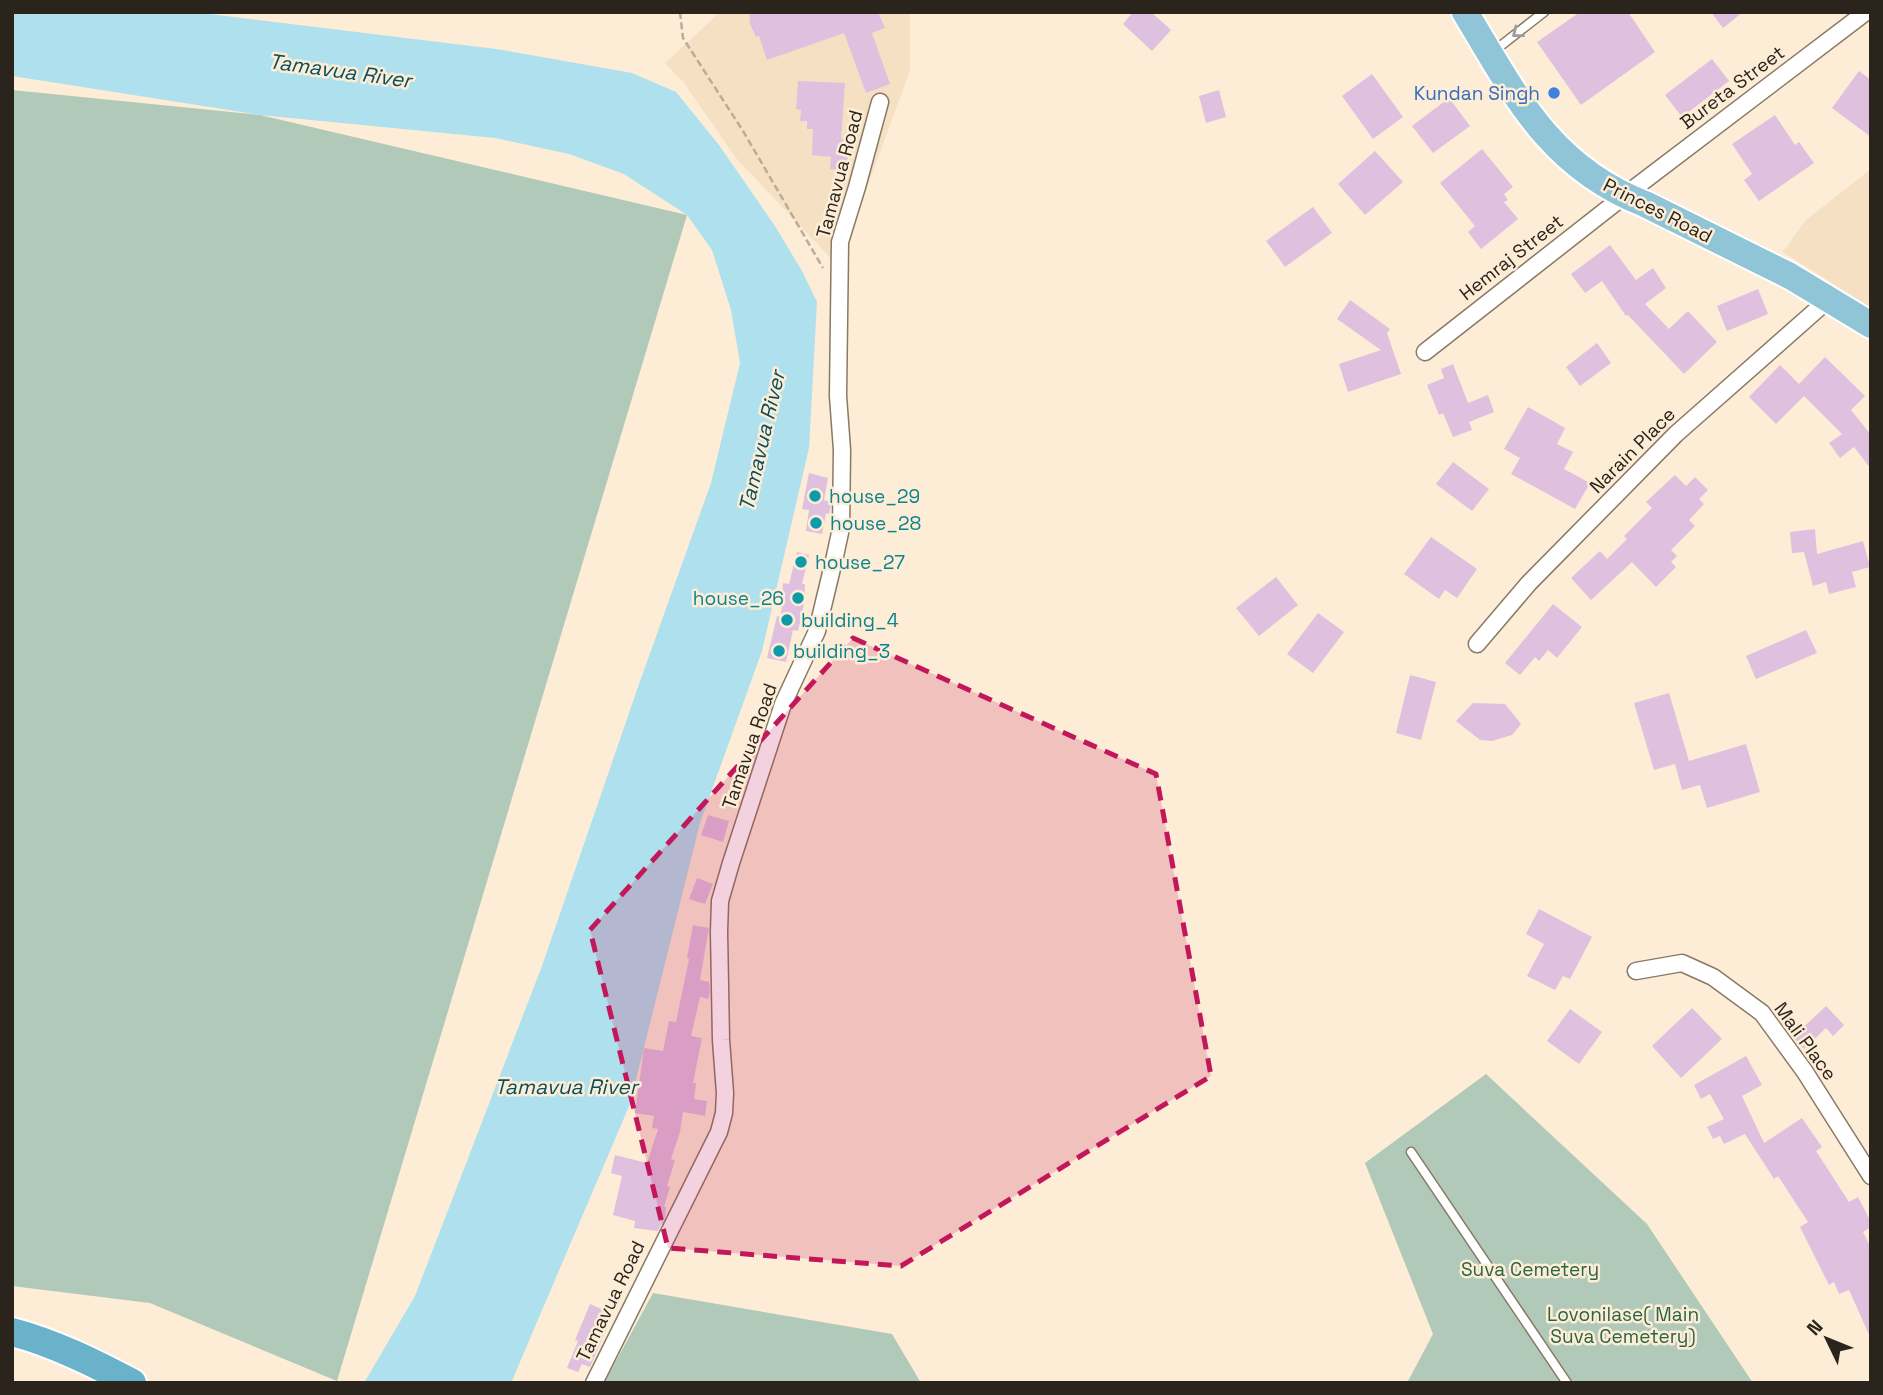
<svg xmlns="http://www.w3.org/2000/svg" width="1883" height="1395" font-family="'Space Grotesk',sans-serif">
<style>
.built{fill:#f5e0c4}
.green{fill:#b0c9b9}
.water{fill:#afe0ee}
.building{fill:#e0c0df}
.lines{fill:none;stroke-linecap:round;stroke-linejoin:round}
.service-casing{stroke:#887a65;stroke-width:11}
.minor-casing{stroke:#887a65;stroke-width:19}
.primary-casing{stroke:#fff;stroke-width:30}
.trunk-casing{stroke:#fff;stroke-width:32}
.path{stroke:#b9ac9a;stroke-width:2.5;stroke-dasharray:7 3.5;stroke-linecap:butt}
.service{stroke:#fff;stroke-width:8}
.minor{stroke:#fff;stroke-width:16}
.primary{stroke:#8fc5d7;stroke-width:26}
.trunk{stroke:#6ab2ca;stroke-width:28}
.oneway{stroke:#9f9c99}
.marked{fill:#c2185b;fill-opacity:0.2;stroke:#c2185b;stroke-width:5;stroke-dasharray:14 9;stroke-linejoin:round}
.shop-dot{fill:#3f7fe0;stroke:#fdedd6;stroke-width:2.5}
.culture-dot{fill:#0f9aa8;stroke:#fdedd6;stroke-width:2.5}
.labels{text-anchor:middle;stroke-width:5;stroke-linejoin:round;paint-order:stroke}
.street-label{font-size:19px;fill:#2a241c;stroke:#fdedd6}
.shop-label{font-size:19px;fill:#366cbe;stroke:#fdedd6;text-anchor:end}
.culture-label{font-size:19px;fill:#0d838f;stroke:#fdedd6;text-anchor:start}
.park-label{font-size:19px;fill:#286543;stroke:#fdedd6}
.water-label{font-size:21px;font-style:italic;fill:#09505e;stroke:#fdedd6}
</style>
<rect width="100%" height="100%" fill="#fdedd6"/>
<g class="built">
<path d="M720 12H910V71L838 266 736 158 684 83 665 63Z"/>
<path d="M1871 169V308L1783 252 1805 221Z"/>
</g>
<g class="green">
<path d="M12 90 260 115 687 215 337 1381 150 1303 12 1286Z"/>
<path d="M1486 1074 1647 1224 1753 1383H1407L1433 1334 1365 1163Z"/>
<path d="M653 1293 892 1334 921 1383H604Z"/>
</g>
<path class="water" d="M12 12H193L496 49 632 73 676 92 719 145 775 226 802 271 817 302 809 448 762 651 700 823 630 1104 511 1383H364L415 1296 542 966 639 684 711 483 740 363 731 310 712 250 687 215 624 174 569 154 495 138 260 115 12 76Z"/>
<g class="building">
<path d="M749 12H878L885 28 872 33 890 84 866 93 844 33 767 60 759 36 756 37 750 24Z"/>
<path d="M1133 12H1151L1171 30 1152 51 1123 24Z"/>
<path d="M1580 12H1628L1655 52 1581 105 1537 42Z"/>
<path d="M1711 12H1743L1723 28Z"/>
<path d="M1712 59 1729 81 1682 117 1665 95Z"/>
<path d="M1859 71 1871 80V137L1832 108Z"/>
<path d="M1372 74 1403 117 1373 139 1342 96Z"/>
<path d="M798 81 845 83 841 139 849 140 847 170 830 169 831 157 812 155 813 129H807V121H800L801 110 796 109Z"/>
<path d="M1219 90 1226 117 1206 123 1199 96Z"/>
<path d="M1449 98 1470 126 1433 153 1412 126Z"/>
<path d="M1775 115 1795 145 1799 142 1814 163 1759 201 1744 180 1752 174 1732 144Z"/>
<path d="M1482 149 1513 187 1504 194 1508 200 1504 202 1518 219 1481 249 1468 232 1475 226 1440 183Z"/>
<path d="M1375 151 1403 182 1365 215 1338 184Z"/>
<path d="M1313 207 1332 233 1285 267 1266 241Z"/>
<path d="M1610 245 1636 280 1653 268 1666 288 1645 304 1669 329 1688 311 1717 342 1684 374 1628 315 1626 316 1602 281 1585 293 1571 274Z"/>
<path d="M1758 289 1768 314 1727 331 1717 306Z"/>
<path d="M1350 300 1390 329 1387 333 1401 374 1348 392 1339 364 1381 350 1337 319Z"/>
<path d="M1597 343 1611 363 1580 386 1566 367Z"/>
<path d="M1825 357 1865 396 1851 410 1871 435V469L1854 447 1840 458 1829 443 1842 434 1804 396 1776 424 1749 397 1780 365 1799 384Z"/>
<path d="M1453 364 1468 403 1488 395 1494 412 1469 422 1472 430 1453 437 1443 413 1439 415 1427 385 1444 378 1441 369Z"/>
<path d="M1528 407 1565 428 1557 444 1573 452 1564 469 1590 483 1575 509 1511 474 1520 458 1504 449Z"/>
<path d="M1453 462 1489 489 1472 511 1436 484Z"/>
<path d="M809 473 828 478 824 500 831 502V506L829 514 826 513 822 534 806 531 809 510 802 509Z"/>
<path d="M1675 475 1686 486 1695 477 1708 490 1699 499 1704 504 1689 520 1695 526 1671 550 1677 556 1671 562 1676 567 1656 587 1632 562 1591 600 1571 578 1600 551 1607 559 1627 539 1624 536 1652 508 1646 502Z"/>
<path d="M1815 529 1817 554 1863 541 1870 567 1852 572 1856 587 1829 594 1826 582 1813 586 1804 552 1792 553 1790 532Z"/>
<path d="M1431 537 1477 569 1457 598 1445 590 1439 599 1404 574Z"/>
<path d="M797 552 809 555 802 584H805L804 604 798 631 793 630 786 662 767 658 777 616 781 617 783 583 789 584Z"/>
<path d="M1276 577 1298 605 1259 636 1236 608Z"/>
<path d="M1553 604 1582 627 1557 658 1548 650 1539 661 1535 657 1520 675 1505 663Z"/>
<path d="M1318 613 1344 632 1313 673 1287 654Z"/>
<path d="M1806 630 1817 653 1756 679 1746 656Z"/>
<path d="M1410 675 1436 682 1421 740 1396 733Z"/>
<path d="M1669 693 1689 761 1746 744 1760 792 1707 808 1700 785 1682 790 1675 764 1654 770 1634 703Z"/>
<path d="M1473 703 1505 704 1521 724 1512 735 1492 741 1480 740 1456 721Z"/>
<path d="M708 815 729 821 723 842 701 835Z"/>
<path d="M697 878 713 884 705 904 689 899Z"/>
<path d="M1539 909 1592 937 1570 979 1563 976 1555 990 1527 976 1544 944 1526 934Z"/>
<path d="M693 925 709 928 700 980 709 982 710 992 708 999 700 997 691 1036 702 1038 693 1083H696L694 1099 707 1101 705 1116 683 1112 680 1132 671 1159 675 1160 667 1186 670 1187 664 1207H666L665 1217 658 1231 634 1228 635 1221 613 1215 622 1176 611 1173 615 1155 647 1163 658 1129 652 1128 654 1116 635 1113 644 1048 663 1051 669 1021 676 1022 689 959 687 958Z"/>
<path d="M1826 1006 1844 1025 1833 1036 1826 1028 1804 1049 1793 1037Z"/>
<path d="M1692 1008 1722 1039 1681 1078 1652 1046Z"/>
<path d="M1570 1009 1602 1032 1579 1064 1547 1041Z"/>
<path d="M1746 1056 1762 1085 1742 1096 1764 1143 1802 1118 1822 1147 1816 1151 1849 1202 1858 1197 1871 1222V1227L1863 1232 1871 1248V1339L1849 1290 1839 1294 1834 1282 1829 1285 1800 1227 1808 1222 1778 1176 1774 1179 1745 1134 1724 1144 1720 1136 1713 1139 1707 1127 1724 1119 1710 1094 1701 1099 1694 1085Z"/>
<path d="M590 1304 613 1314 590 1367 582 1364 578 1372 567 1368 578 1341 575 1340Z"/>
</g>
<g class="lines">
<defs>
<g id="service">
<path d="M1494 51 1544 12"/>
<path d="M1411 1152 1567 1383"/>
</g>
<g id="minor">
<path d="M1425 352 1624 196 1866 12"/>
<path d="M1477 644 1529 583 1676 434 1829 299"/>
<path d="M1636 971 1682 963 1713 977 1762 1013 1805 1072 1871 1176"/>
<path d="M594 1383 719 1132 724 1113 725 1093 721 1040 719 932 720 901 731 863 783 704 817 631 835 556 841 528 842 450 838 396 840 242 857 187 880 102"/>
</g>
<path id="primary" d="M1465 12C1515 95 1550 167 1645 204L1790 276 1871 325"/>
<path id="trunk" d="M12 1332C54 1343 94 1363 132 1383"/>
</defs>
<use href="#service" class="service-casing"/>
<use href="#minor" class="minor-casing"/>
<use href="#primary" class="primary-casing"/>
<use href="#trunk" class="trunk-casing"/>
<path class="path" d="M680 12 683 38 743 131 823 268"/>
<use href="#service" class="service"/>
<use href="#minor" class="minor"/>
<use href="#primary" class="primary"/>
<use href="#trunk" class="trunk"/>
</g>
<defs><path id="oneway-chevron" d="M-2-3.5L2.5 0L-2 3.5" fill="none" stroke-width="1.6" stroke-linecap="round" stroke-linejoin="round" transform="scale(1.75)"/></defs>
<use class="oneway" href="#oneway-chevron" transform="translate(1517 33) rotate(142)"/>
<path class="marked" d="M853 638 1156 774 1211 1076 901 1266 668 1248 590 930Z"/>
<circle class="shop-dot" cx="1554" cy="93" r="7"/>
<g class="culture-dot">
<circle cx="815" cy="496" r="7"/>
<circle cx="816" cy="523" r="7"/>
<circle cx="801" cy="562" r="7"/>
<circle cx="798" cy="598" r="7"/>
<circle cx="787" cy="620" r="7"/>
<circle cx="779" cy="651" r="7"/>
</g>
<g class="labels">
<g class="street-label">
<text transform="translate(1732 87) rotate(-37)" y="7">Bureta Street</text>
<text transform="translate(839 174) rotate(-75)" y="7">Tamavua Road</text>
<text transform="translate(1658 210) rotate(27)" y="7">Princes Road</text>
<text transform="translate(1511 257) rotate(-38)" y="7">Hemraj Street</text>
<text transform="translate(1632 450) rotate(-45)" y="7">Narain Place</text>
<text transform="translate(749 746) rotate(-71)" y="7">Tamavua Road</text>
<text transform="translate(1806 1041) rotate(54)" y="7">Mali Place</text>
<text transform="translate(610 1301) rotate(-64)" y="7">Tamavua Road</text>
</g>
<g class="shop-label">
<text x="1540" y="100">Kundan Singh</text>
</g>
<g class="culture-label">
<text x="829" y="503">house_29</text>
<text x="830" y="530">house_28</text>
<text x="815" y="569">house_27</text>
<text x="784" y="605" text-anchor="end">house_26</text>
<text x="801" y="627">building_4</text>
<text x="793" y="658">building_3</text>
</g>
<g class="park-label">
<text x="1530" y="1276">Suva Cemetery</text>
<text x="1623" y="1321">Lovonilase( Main<tspan x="1623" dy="22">Suva Cemetery)</tspan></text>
</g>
<g class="water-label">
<text transform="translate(340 71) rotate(8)" y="7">Tamavua River</text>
<text transform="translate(762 441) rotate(-77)" y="7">Tamavua River</text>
<text x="566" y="1094">Tamavua River</text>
</g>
</g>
<rect width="1883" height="1395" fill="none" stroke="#2a241c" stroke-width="28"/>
<g transform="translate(1827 1339) rotate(313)" stroke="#fdedd6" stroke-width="5" paint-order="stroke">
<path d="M0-5L12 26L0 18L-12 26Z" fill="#2a241c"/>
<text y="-10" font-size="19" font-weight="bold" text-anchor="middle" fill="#2a241c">N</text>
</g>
</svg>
